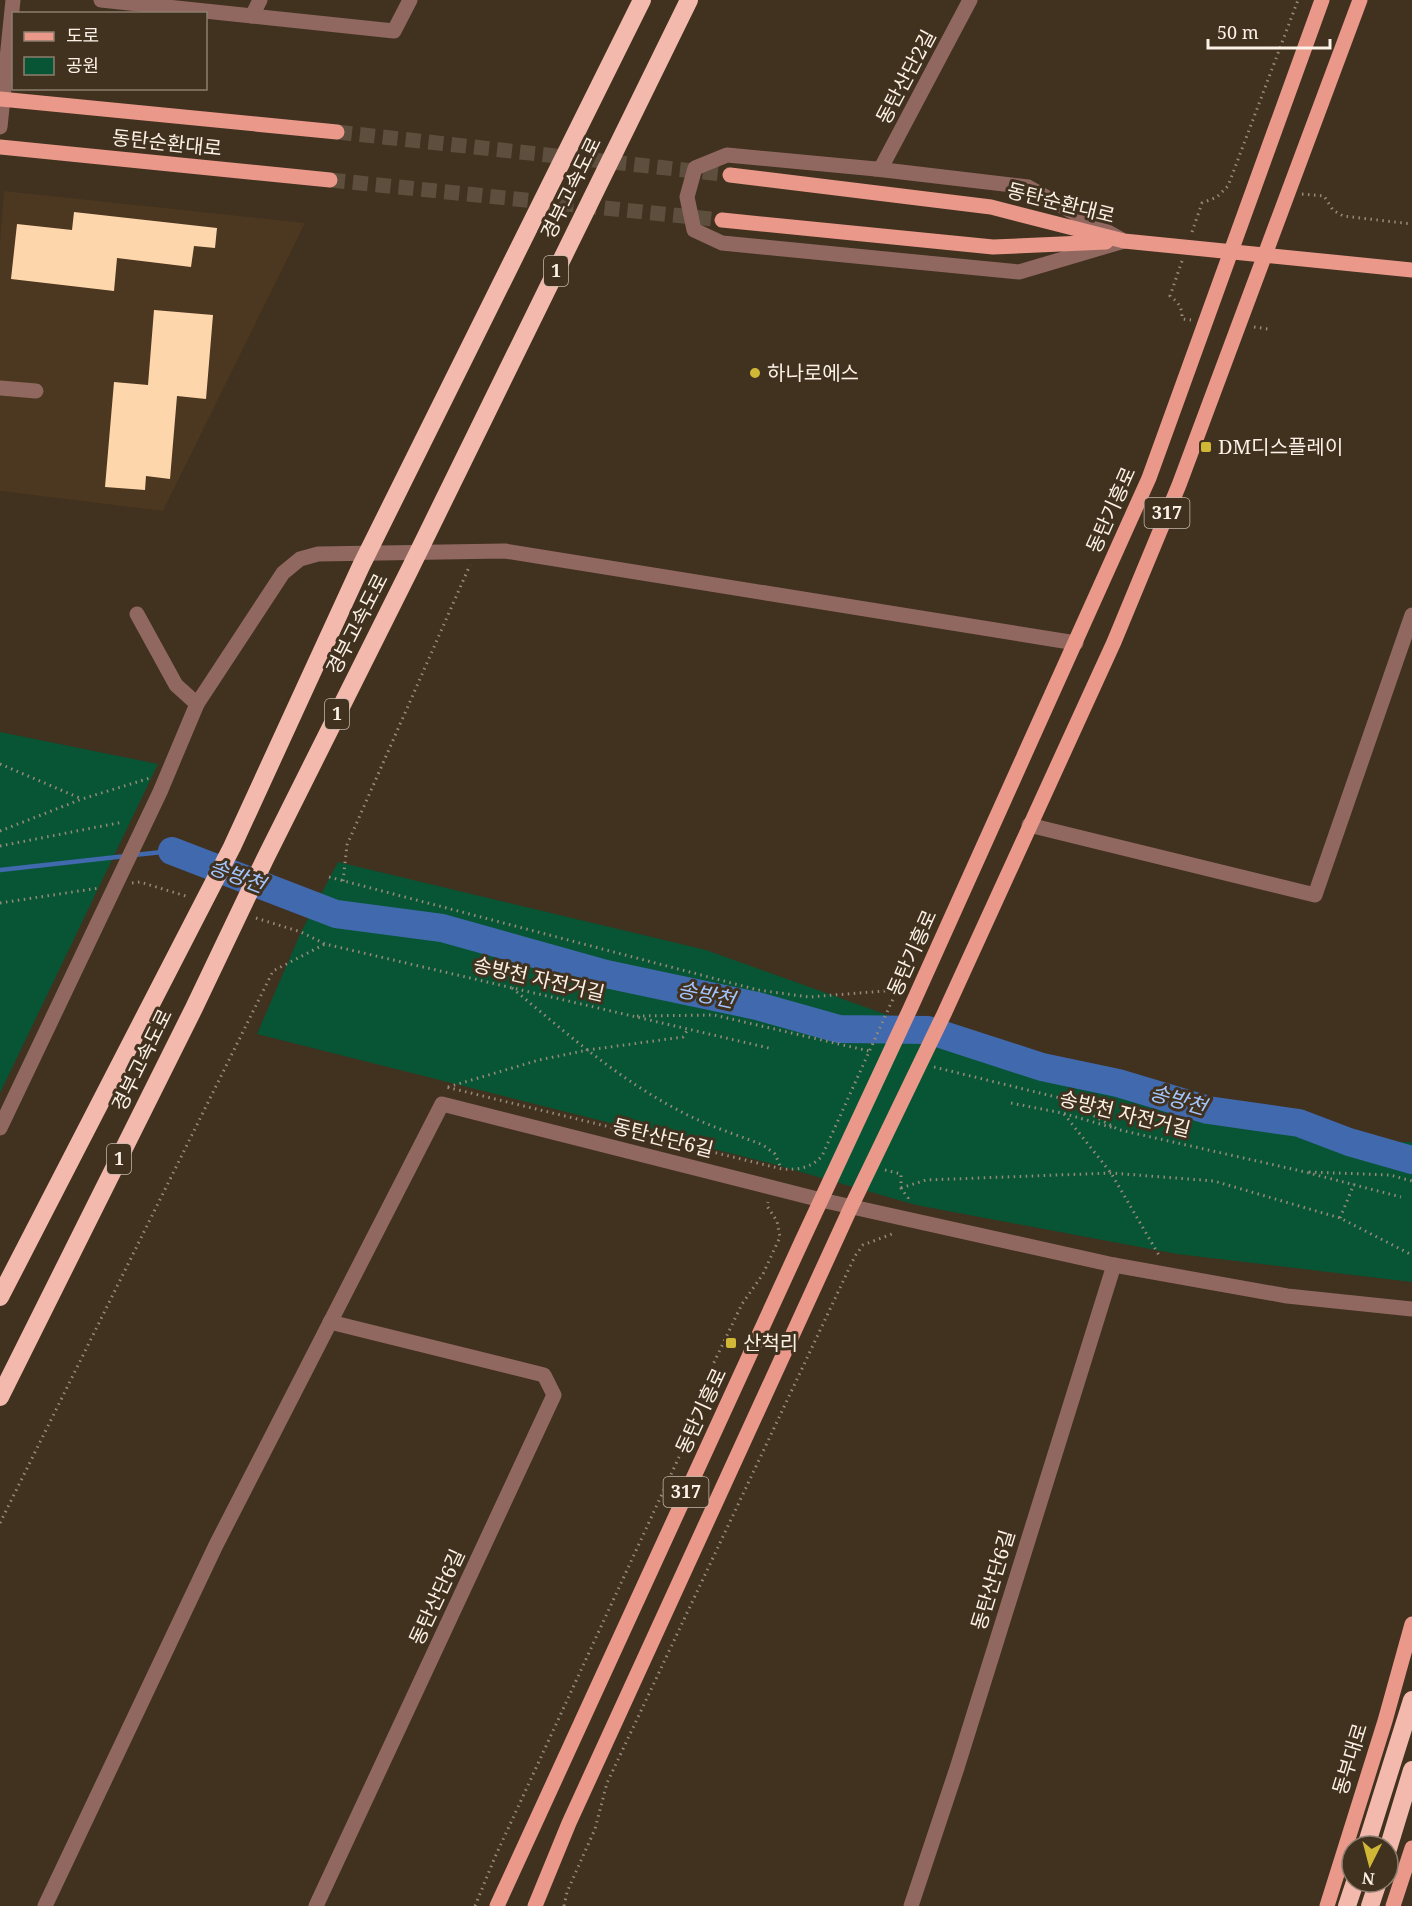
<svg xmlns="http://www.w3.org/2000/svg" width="1412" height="1906" font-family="'Noto Serif','Noto Sans KR',serif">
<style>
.built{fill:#4c3720}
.green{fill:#075534}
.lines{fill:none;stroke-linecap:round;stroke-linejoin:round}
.stream{stroke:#4169ae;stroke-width:4.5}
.river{stroke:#4169ae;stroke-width:28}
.building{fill:#fed6ac}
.major-tunnel{stroke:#5d4e3d;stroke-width:15;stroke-dasharray:15 8;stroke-linecap:butt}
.path{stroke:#978a7b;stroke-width:3;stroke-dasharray:1.5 4.5;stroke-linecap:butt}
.minor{stroke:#906860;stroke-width:15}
.major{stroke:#e9988a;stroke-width:15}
.highway{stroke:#f4b9ad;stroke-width:18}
.poi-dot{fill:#d1b736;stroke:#41311f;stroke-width:2}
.labels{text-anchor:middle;stroke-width:6;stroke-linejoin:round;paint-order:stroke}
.shield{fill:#41311f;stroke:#c4b7aa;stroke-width:1.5}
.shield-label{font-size:18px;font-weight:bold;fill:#fcf1e6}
.street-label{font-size:20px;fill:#fcf1e6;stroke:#41311f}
.poi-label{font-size:20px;fill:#fcf1e6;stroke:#41311f;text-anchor:start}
.water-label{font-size:21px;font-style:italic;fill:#a4c6ff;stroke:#41311f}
</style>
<rect width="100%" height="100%" fill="#41311f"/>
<path class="built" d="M4 191 305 223 163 511 0 491V242Z"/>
<g class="green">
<path d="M0 732 158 764 0 1093Z"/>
<path d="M338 862 706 950 957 1040 1349 1142H1412V1282L1177 1254 916 1205 773 1164 257 1034 301 932Z"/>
</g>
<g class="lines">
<g class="stream">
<path d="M134 855 172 851"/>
<path d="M0 870 126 856"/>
</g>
<path class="river" d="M172 851 336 914 442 928 606 974 757 1006 839 1029 928 1030 1042 1067 1118 1083 1208 1110 1299 1123 1349 1142 1412 1160"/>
</g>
<g class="building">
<path d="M74 212 217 228 215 248 194 246 191 267 117 258 114 291 11 279 17 224 72 230Z"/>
<path d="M154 310 213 315 206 399 177 396 170 479 146 476 145 490 105 487 114 382 148 385Z"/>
</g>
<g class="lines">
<g class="major-tunnel">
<path d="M337 132 730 175"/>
<path d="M330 180 722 220"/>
</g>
<g class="path">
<path d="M1302 194 1324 196 1333 210 1343 216 1412 224"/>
<path d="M1192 232 1202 203 1217 197 1228 186 1298 0"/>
<path d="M1182 261 1170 296C1179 303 1182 307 1182 319L1191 320"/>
<path d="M1254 327 1268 329"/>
<path d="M0 764 82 799"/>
<path d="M0 831 82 799 150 778"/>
<path d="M0 846 123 822"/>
<path d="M329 877 758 990 809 997 897 990 822 1156C811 1168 798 1170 782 1169L446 1087"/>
<path d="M343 881 347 845 470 565"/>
<path d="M132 883 140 882 189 897"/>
<path d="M0 903 99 888"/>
<path d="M256 918 301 932 325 944 773 1049"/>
<path d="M512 988C565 1032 617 1078 678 1110 705 1125 735 1134 763 1145L775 1154 781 1168"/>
<path d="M637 1016 714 1015 869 1051"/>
<path d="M934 1067 1064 1099 1119 1130"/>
<path d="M448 1087 539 1060 588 1050 683 1037 688 1029"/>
<path d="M1011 1103 1062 1113 1114 1128"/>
<path d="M1064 1114 1111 1173 1160 1257"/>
<path d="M1120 1130 1301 1171 1401 1197"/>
<path d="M885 1170 901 1174V1188L908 1198 907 1203"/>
<path d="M1309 1172 1390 1175 1412 1181"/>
<path d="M901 1188 926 1180 1111 1173 1214 1181 1340 1218 1412 1255"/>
<path d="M1340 1218 1354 1184"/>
<path d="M0 1523 273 971 325 944"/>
<path d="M475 1906 495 1857 691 1431 706 1379 742 1304 763 1274 780 1237 777 1221 767 1206 768 1202"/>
<path d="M564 1906 567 1892 595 1829 607 1783 855 1256 863 1245 892 1234 894 1231"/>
</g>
<g class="minor">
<path d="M101 0 394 31 410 0"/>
<path d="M252 16 260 0"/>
<path d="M0 127 13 0"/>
<path d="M727 155 876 169 1028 187 1124 241 1019 272 722 243 694 230 687 197 695 168Z"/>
<path d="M876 169 881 168 970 0"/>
<path d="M0 388 36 391"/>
<path d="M137 614 176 685 197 704 283 573 300 559 318 554 505 551 1076 643"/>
<path d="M1029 825 1315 895 1412 615"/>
<path d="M0 1128 160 792 197 704"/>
<path d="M45 1906 216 1545 442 1104 821 1200 1114 1265 1287 1296 1412 1309"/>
<path d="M316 1906 554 1395 544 1375 330 1322"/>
<path d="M911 1906 957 1768 1114 1265"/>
</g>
<g class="major">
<path d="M0 99 337 132"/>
<path d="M0 147 330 180"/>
<path d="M730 175 991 207 1124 241 1412 270"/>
<path d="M722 220 993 247 1106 242"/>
<path d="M497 1906 801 1243 911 1007 1149 478 1322 0"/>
<path d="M535 1906 569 1823 851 1207 944 1014 1114 642 1179 485 1360 0"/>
<path d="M1327 1906 1385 1721 1412 1624"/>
<path d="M1393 1906 1412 1848"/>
</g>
<g class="highway">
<path d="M0 1297 232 847 361 566 642 0"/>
<path d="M0 1397 194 1008 265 859 410 569 689 0"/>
<path d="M1366 1846 1412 1700"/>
<path d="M1388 1849 1412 1770"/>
<path d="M1347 1906 1355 1882"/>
<path d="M1370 1906 1378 1882"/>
</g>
</g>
<g class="poi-dot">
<circle cx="755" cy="373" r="6"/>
<rect x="1200" y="441" width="12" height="12" rx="3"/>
<rect x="725" y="1337" width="12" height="12" rx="3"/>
</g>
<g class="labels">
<g class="shield">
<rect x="544" y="256" width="24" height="30" rx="4.5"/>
<rect x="1144.5" y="498" width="45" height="30" rx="4.5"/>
<rect x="325" y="699" width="24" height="30" rx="4.5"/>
<rect x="107" y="1144" width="24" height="30" rx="4.5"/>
<rect x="663.5" y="1477" width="45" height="30" rx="4.5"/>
</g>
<g class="shield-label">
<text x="556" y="277">1</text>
<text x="1167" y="519">317</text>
<text x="337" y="720">1</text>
<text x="119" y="1165">1</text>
<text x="686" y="1498">317</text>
</g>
<g class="street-label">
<text transform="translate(906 77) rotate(-62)" y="7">동탄산단2길</text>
<text transform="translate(167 143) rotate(6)" y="7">동탄순환대로</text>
<text transform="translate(571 188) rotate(-64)" y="7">경부고속도로</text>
<text transform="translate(1061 203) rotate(14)" y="7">동탄순환대로</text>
<text transform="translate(1111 510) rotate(-66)" y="7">동탄기흥로</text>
<text transform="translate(357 624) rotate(-63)" y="7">경부고속도로</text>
<text transform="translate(912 953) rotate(-66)" y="7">동탄기흥로</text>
<text transform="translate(539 979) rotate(13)" y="7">송방천 자전거길</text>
<text transform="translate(142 1060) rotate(-64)" y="7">경부고속도로</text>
<text transform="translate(1125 1114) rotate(14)" y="7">송방천 자전거길</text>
<text transform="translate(663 1138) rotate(14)" y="7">동탄산단6길</text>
<text transform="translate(701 1411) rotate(-65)" y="7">동탄기흥로</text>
<text transform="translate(993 1580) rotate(-73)" y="7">동탄산단6길</text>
<text transform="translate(437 1597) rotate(-65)" y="7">동탄산단6길</text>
<text transform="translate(1350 1759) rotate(-73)" y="7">동부대로</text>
</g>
<g class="poi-label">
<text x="767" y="380">하나로에스</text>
<text x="1218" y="454">DM디스플레이</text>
<text x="743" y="1350">산척리</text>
</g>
<g class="water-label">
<text transform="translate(237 876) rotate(21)" y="7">송방천</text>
<text transform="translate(706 995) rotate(12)" y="7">송방천</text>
<text transform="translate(1178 1100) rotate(16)" y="7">송방천</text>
</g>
</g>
<rect x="12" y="12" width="195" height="78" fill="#41311f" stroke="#8c7e6f" stroke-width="1.5"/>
<rect x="24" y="32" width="30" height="9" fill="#e9988a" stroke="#8c7e6f" stroke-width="1.5"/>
<text x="66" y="42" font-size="18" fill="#fcf1e6">도로</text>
<rect x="24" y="57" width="30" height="18" fill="#075534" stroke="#8c7e6f" stroke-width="1.5"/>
<text x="66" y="72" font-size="18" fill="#fcf1e6">공원</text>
<g transform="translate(1370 1864) rotate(186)"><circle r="28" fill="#41311f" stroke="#8c7e6f" stroke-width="1.5"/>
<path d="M0-4.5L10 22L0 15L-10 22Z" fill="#d1b736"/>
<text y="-9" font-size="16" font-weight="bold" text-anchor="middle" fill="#fcf1e6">N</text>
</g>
<path d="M1208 39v9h122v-9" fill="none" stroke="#fcf1e6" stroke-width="3"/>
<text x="1217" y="39" font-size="18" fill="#fcf1e6" stroke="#41311f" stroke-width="4.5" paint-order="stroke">50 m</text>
</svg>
